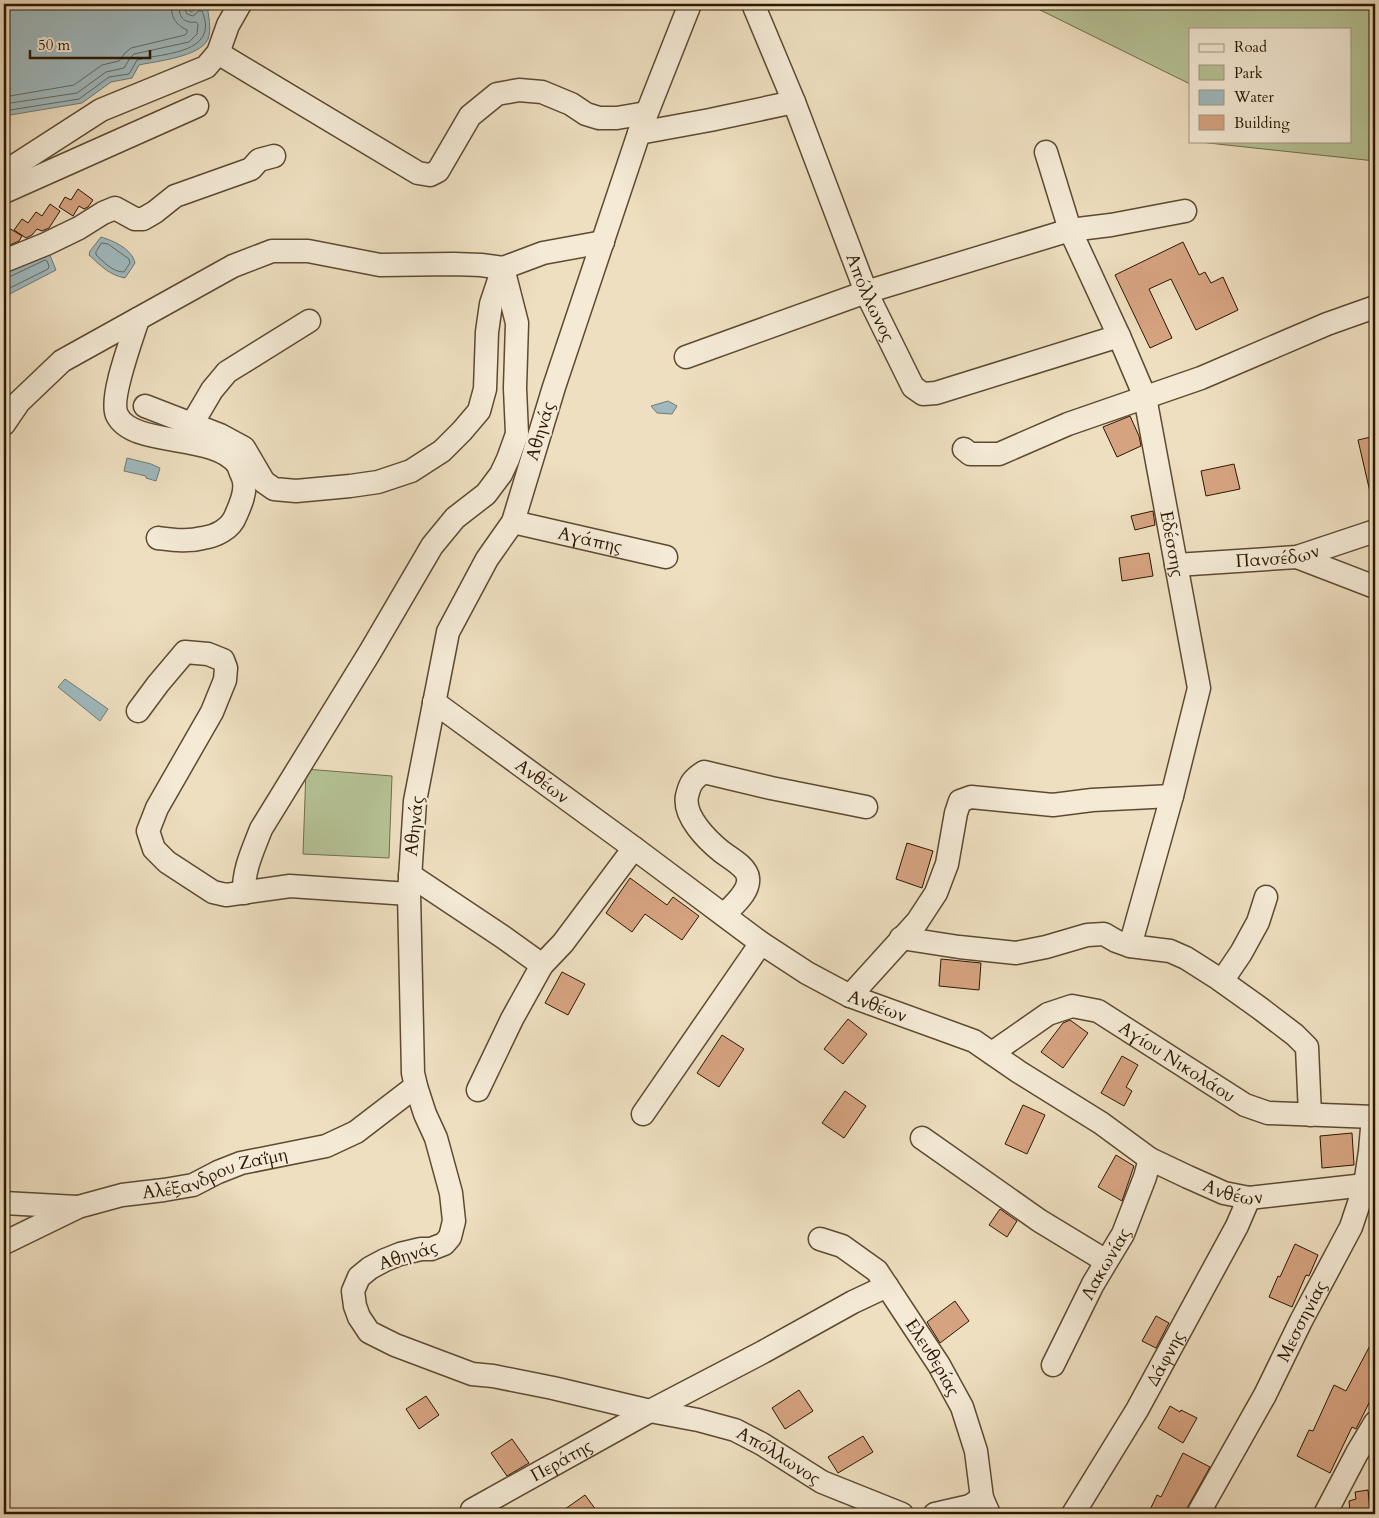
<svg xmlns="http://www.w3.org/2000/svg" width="1379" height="1518" font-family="Cardo,serif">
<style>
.green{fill:#b5c295;stroke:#716d4a}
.water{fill:#9fb9be;stroke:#717972}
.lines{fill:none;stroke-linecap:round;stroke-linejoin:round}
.shore{stroke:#66685f;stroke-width:1}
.building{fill:#d6a381;stroke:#2d1800}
.minor-casing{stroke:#5d4a30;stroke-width:25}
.minor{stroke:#f4ead6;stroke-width:22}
.labels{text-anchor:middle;stroke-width:4.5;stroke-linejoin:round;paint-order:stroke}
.street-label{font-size:18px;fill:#2d1800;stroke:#f4ead6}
</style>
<rect width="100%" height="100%" fill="#eedfc0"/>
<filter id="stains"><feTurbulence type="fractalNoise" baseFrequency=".004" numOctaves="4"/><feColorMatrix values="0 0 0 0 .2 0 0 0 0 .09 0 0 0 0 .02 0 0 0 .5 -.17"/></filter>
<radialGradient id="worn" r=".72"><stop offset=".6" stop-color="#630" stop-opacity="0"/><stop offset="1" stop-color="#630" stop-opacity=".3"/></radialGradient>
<g class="green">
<path d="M1028 4H1375V161L1199 142 1350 141V29H1190V84Z"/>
<path d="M306 769 392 776 389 858 303 854Z"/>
</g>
<g class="water">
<path d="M4 4H192L190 12 193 11 198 4H207C208 14 212 29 208 39 200 57 157 61 139 65L132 78 111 82 82 103 4 116Z"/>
<path d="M101 237C114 241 132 249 135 263L125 278C109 275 100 265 89 255L90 251Z"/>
<path d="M49 253 56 270 4 297V274Z"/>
<path d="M668 401 677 406 672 414 657 413 651 406Z"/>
<path d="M127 458 151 464 160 468 156 481 146 478V476L124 471Z"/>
<path d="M65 679 108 709 100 721 58 687Z"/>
</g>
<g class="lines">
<g class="shore">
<path d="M4 97 74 85 102 65 119 61 125 53 131 48 185 35 187 33V30C176 25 170 17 172 4"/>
<path d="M4 104 77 93 106 72 124 68 130 58 134 54 189 42 197 34 198 24 196 22C184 24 177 16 180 4"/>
<path d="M4 111 79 99 109 77 129 74 137 60C163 53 220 54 202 11H199L193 16 187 14 185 10 187 4"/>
<path d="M102 243 108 244 129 259 130 263 124 272C112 272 104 262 96 255V252Z"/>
<path d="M4 278H7L45 260 47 261 49 266 48 269 4 291"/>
</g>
</g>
<g class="building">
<path d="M78 189 93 200 88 207 84 209 79 206 73 216 59 207 65 197 71 200Z"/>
<path d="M50 204 60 211 49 228 42 231 37 229 32 235 26 238 14 230 22 219 28 223 36 212 42 216Z"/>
<path d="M4 225 22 236 19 241 10 245 4 241Z"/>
<path d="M1183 242 1199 275 1205 272 1211 283 1223 277 1238 310 1196 330 1171 279 1149 289 1172 338 1150 348 1115 275Z"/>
<path d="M1130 416 1139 436 1141 446 1117 457 1103 427Z"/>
<path d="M1375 436V491L1370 492 1358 440Z"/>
<path d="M1234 464 1240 489 1206 496 1201 471Z"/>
<path d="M1153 511 1155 525 1135 530 1131 516Z"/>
<path d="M1149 553 1153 576 1122 581 1119 558Z"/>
<path d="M907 843 933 851 922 888 896 879Z"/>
<path d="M630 878 667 905 673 897 699 916 682 940 645 914 632 932 606 913Z"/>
<path d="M941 959 981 963 979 990 939 986Z"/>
<path d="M562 972 585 984 568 1015 545 1003Z"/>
<path d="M848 1019 867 1034 843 1064 824 1049Z"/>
<path d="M1070 1020 1088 1033 1063 1068 1041 1052 1063 1023Z"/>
<path d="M722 1035 744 1049 719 1087 697 1073Z"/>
<path d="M1122 1056 1138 1065 1126 1087 1132 1091 1124 1106 1101 1093Z"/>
<path d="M845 1091 866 1106 844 1138 822 1123Z"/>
<path d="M1023 1105 1045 1115 1027 1154 1005 1144Z"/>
<path d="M1352 1133 1354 1165 1322 1168 1320 1136Z"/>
<path d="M1116 1155 1134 1166 1122 1201 1098 1187Z"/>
<path d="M1000 1209 1017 1221 1007 1237 989 1225Z"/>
<path d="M1295 1244 1318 1255 1309 1276 1306 1275 1292 1307 1269 1297 1278 1276 1280 1277Z"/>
<path d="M955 1301 969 1321 940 1343 927 1322Z"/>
<path d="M1156 1316 1169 1323 1156 1348 1142 1341Z"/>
<path d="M1375 1336V1391L1356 1429 1352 1427 1330 1473 1297 1456 1309 1430 1313 1431 1334 1385 1346 1391Z"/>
<path d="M799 1390 813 1411 785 1429 772 1408Z"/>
<path d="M426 1396 439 1415 419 1429 406 1409Z"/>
<path d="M1170 1406 1180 1412 1181 1410 1197 1418 1183 1443 1158 1428Z"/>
<path d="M863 1436 873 1452 838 1473 828 1457Z"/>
<path d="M512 1439 529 1463 507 1476 491 1453Z"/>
<path d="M1183 1453 1210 1467 1187 1508 1185 1514H1148L1157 1495 1161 1497Z"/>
<path d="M1368 1490 1370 1510 1350 1513 1349 1501 1356 1499 1355 1492Z"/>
<path d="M585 1495 599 1514H558Z"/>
</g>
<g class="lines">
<defs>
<g id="minor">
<path id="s1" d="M690 4 639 133 554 387 513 522 487 559 448 632 415 801 409 894 413 1073 416 1086 425 1114 436 1138 451 1193 454 1221 450 1237 444 1244 431 1249H421L400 1254 385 1260 370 1268 359 1277 353 1291 355 1306 359 1317 369 1332 395 1345 472 1374 493 1376 553 1388 650 1411 698 1420 735 1430 762 1444 822 1482 902 1514"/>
<path id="s2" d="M753 4 794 102 866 292 913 387 923 394 936 393 1119 336"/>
<path d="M218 53 418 173 430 175 438 171 470 116 497 94 519 90 542 92 571 104 586 114 599 118H617L646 113"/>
<path d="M639 133 710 120 794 102"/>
<path id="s3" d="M1046 152 1070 230 1119 336 1145 397 1199 688 1172 796 1130 946"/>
<path d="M4 170 11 168 101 110 206 67 218 53 228 25 240 4"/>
<path d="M4 192 197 106"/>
<path d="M4 261 46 244 79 228 103 213 115 208 135 219H143L155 212 175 196 251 169 259 160 274 156"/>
<path d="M138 319C132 339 109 398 117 415 133 448 215 432 238 465 239 467 240 472 242 475 243 478 244 480 244 482 246 493 240 506 236 515 231 529 216 536 203 538 187 542 174 540 158 538"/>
<path d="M686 357 866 292 1070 230 1111 225 1185 211"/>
<path d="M145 406 220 435 244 448 264 482 274 489 296 491 350 486 378 482 411 471 442 451 462 431 479 411 485 389 487 332 491 304 503 268 543 253 603 242"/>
<path d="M4 424 19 402 62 361 233 266 272 251H308L380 265 454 264 481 265 503 268 517 323 515 388 517 434 508 459 501 474 486 494 455 518 432 546 370 652 261 829C253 850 243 870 244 893"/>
<path d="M192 424 212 390 227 372 309 321"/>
<path d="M964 449 970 454H999L1068 424 1201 378 1327 324 1375 307"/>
<path id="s4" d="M513 522 666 557"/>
<path d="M1297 557 1375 587"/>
<path id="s5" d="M1176 565 1297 557 1375 531"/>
<path id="s6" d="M434 702 634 848 761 943 807 973 850 996 974 1041 1019 1072 1101 1123 1150 1159 1188 1177 1224 1193 1249 1198 1365 1185 1375 1190"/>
<path d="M138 711 158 684 185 652 208 654 223 660 226 668 225 680 212 712 157 808 148 831 154 849 167 862 213 892 226 895 290 886 409 894"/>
<path d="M410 875 503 937 542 965"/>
<path d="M724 915C733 905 750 892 748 878 747 867 730 858 722 852 707 840 683 816 687 796 690 783 693 779 704 772L771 788 866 807"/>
<path d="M901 938 959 947 1016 953 1046 947 1087 935 1104 934 1116 941 1130 946 1170 951 1186 958 1219 979 1261 1009 1295 1035 1307 1047 1310 1115"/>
<path d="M1222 981 1241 953 1258 922 1266 897"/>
<path d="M850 996 917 922 936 893 947 864 956 813 960 801 971 797 1053 805 1092 800 1172 796"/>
<path id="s7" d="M992 1053 1048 1014 1072 1006 1098 1011 1245 1105 1268 1113 1375 1117"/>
<path d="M478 1090 512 1019 542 965 563 943 634 848"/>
<path d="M643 1114 761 943"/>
<path d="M922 1138 1040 1221 1106 1261"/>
<path d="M4 1203 77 1207"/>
<path id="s8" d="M820 1239 842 1246 877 1271 939 1365 962 1407 976 1451 982 1498 989 1514"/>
<path id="s9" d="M4 1243 78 1207 122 1195 164 1190 193 1185 218 1172 241 1163 326 1146 356 1132 416 1086"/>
<path id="s10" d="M1053 1365 1093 1284 1123 1234 1145 1177 1150 1159"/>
<path id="s11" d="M472 1510 650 1411 763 1352 853 1302 887 1286"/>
<path d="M935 1514 970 1506 982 1498"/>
<path id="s12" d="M1073 1514 1137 1410 1237 1226 1249 1198"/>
<path id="s13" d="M1198 1514 1265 1395 1301 1321 1351 1227 1365 1185 1370 1151 1373 1117"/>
<path d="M1325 1514 1357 1453 1375 1423"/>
</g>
</defs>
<use href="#minor" class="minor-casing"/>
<use href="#minor" class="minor"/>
</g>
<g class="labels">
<g class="street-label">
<text dy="6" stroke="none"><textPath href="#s2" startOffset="316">Απόλλωνος</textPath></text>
<text transform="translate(540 431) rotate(-73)" y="6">Αθηνάς</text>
<text dy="6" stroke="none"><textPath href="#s4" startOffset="79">Αγάπης</textPath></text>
<text dy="6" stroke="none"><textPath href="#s3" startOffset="414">Εδέσσης</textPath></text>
<text dy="6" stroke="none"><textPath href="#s5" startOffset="102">Πανσέδων</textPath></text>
<text dy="6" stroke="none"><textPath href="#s6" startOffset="134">Ανθέων</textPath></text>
<text transform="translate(414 826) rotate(-84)" y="6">Αθηνάς</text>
<text dy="6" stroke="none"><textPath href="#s6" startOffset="539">Ανθέων</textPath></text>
<text dy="6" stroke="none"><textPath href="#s7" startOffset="214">Αγίου Νικολάου</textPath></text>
<text dy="6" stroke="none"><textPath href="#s9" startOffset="224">Αλέξανδρου Ζαΐμη</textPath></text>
<text dy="6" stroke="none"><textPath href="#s6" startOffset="944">Ανθέων</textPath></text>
<text transform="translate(408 1255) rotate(-18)" y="6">Αθηνάς</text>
<text dy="6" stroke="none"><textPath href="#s10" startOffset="114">Λακωνίας</textPath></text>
<text dy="6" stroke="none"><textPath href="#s13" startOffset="219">Μεσσηνίας</textPath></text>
<text dy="6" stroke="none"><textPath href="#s8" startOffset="169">Ελευθερίας</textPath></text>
<text dy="6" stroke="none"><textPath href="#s12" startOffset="181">Δάφνης</textPath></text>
<text dy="6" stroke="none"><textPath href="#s1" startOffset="1884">Απόλλωνος</textPath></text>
<text dy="6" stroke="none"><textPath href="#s11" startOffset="102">Περάτης</textPath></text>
</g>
</g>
<rect width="1379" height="1518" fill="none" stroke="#eedfc0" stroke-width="20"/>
<rect x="5" y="5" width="1369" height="1508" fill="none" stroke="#2d1800" stroke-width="2.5"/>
<rect x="10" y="10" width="1359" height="1498" fill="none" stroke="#2d1800"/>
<rect x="1189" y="28" width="162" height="115" fill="#f4ead6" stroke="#a49680"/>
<rect x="1199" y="44" width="25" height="8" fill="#f4ead6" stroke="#a49680"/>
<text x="1234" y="52" font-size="15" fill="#2d1800">Road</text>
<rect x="1199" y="65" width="25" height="15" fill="#b5c295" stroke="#a49680"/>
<text x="1234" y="78" font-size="15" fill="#2d1800">Park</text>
<rect x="1199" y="90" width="25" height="15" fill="#9fb9be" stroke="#a49680"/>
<text x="1234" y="102" font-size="15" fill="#2d1800">Water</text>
<rect x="1199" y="115" width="25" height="15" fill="#d6a381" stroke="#a49680"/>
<text x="1234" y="128" font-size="15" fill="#2d1800">Building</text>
<path d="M30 50v8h120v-8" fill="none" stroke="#2d1800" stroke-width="2.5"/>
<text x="38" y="50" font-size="15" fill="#2d1800" stroke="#f4ead6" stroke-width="4" paint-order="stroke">50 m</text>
<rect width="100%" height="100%" filter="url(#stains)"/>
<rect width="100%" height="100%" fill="url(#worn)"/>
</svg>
